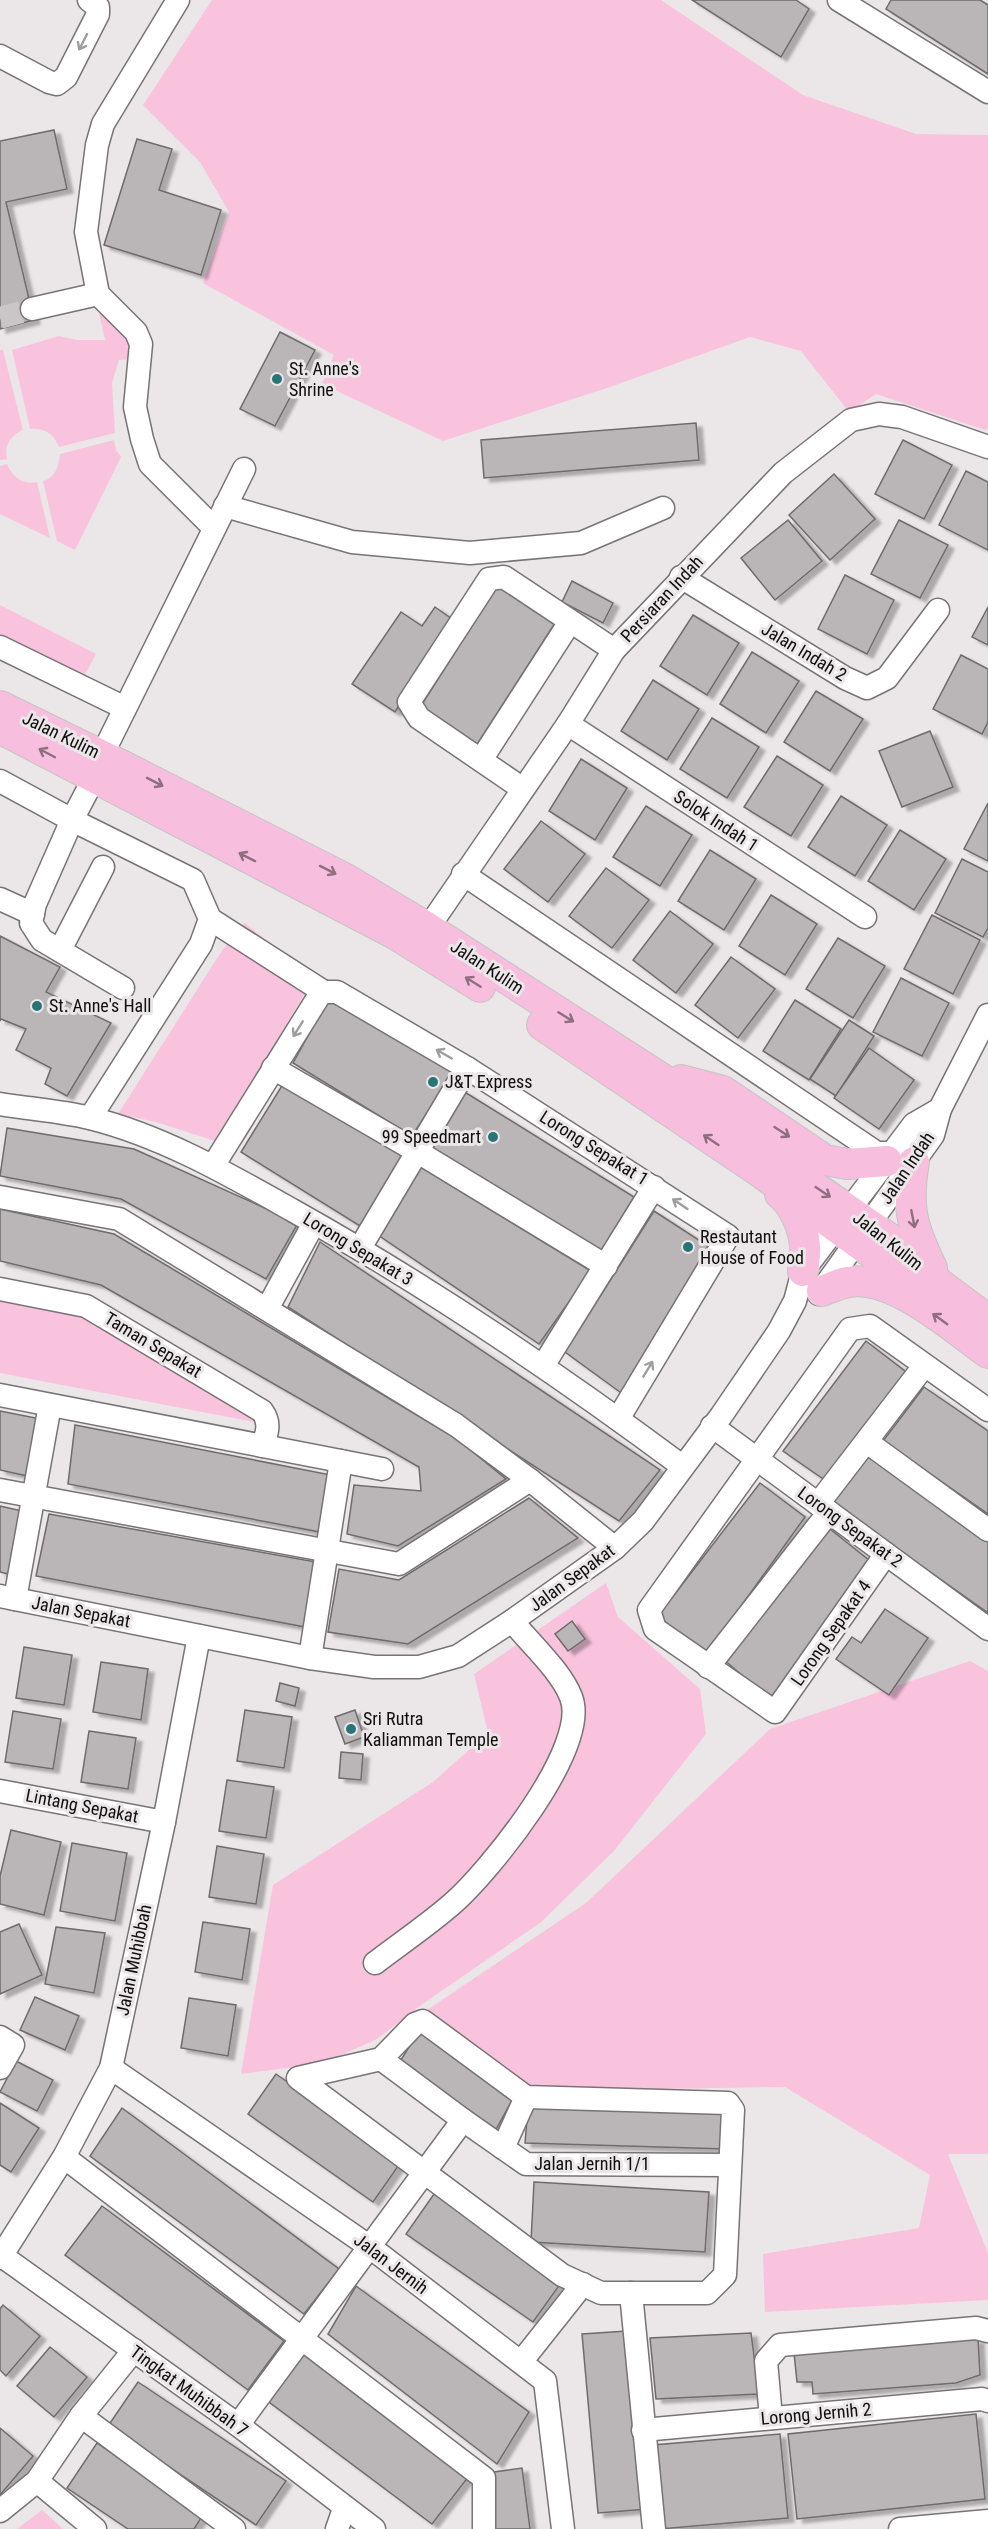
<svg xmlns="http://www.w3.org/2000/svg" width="988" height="2529" font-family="'Roboto Condensed',sans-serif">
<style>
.green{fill:#f9c3de}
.building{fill:#bab5b7;stroke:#6f6b6d;stroke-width:1.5;filter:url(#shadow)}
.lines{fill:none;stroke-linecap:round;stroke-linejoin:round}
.minor-tunnel{stroke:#cac5c7;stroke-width:22;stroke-dasharray:22 11;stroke-linecap:butt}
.minor-casing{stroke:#787375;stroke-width:25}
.major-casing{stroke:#c5c5c5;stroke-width:32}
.minor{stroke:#fff;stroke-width:22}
.major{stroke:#f8bedd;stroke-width:30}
.oneway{stroke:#9f9e9f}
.oneway2{stroke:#8f6e80}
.poi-dot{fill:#297475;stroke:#ebe6e8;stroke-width:2}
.labels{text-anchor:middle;stroke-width:6;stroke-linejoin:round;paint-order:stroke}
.poi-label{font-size:18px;fill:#0f0d0e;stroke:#ebe6e8;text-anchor:start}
.street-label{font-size:18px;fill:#0f0d0e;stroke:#ebe6e8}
</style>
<defs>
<filter id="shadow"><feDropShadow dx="6" dy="4" stdDeviation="1.5" flood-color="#0004"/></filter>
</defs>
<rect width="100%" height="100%" fill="#ebe6e8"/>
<g class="green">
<path d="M212 0H661L803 95 916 134 988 135V429L985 430 876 394 849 412 801 351 750 337 607 388 443 441 322 384 334 355 203 283 229 212 200 162 143 105Z"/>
<path d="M99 313C124 323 131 333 132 359L119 360 112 383 115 433 59 447C55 435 44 427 30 429L12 350 59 336 77 340H105Z"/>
<path d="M0 350H3L23 430C11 435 4 445 7 459L0 460Z"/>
<path d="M114 440 116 450 121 457 75 550 57 541 43 481C56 478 59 465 60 454Z"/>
<path d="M7 464C12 477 23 485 37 482L50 538 0 514V466Z"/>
<path d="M0 605 96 654 84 677 0 634Z"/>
<path d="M245 923 314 979 215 1141 156 1122 118 1114 223 949Z"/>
<path d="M0 1300 83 1314 254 1412V1422L0 1373Z"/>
<path d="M606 1583 618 1617 700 1689 706 1734 614 1851 540 1923 424 2003 377 2039 324 2063 241 2074 273 1885 433 1782 488 1733 474 1674Z"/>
<path d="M970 1661 988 1671V2154H948L988 2253V2300L765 2312 763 2254 919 2228 930 2175 785 2087 529 2091 424 2012 586 1903 770 1729Z"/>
<path d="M42 2510 63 2529H17Z"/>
</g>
<g class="building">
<path d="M692 0H796L809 9 781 57Z"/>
<path d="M891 0H980L988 5V74L886 9Z"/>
<path d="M54 130 67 189 6 202 34 320 0 329V141Z"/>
<path d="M137 139 172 149 159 190 221 210 201 275 104 245Z"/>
<path d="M280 332 315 350 275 426 240 409Z"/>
<path d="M696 423 699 460 484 478 481 440Z"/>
<path d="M903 440 952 465 924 519 875 494Z"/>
<path d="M966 471 988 482V550L939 525Z"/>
<path d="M834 474 875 519 830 560 789 515Z"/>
<path d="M788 520 822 561 775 600 741 558Z"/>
<path d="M899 520 948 545 920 598 871 574Z"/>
<path d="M845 575 894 600 867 654 818 629Z"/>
<path d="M572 581 613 603 603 623 562 602Z"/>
<path d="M499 583 557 620 476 746 419 709Z"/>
<path d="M435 607 452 619 395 712 352 684 401 612 422 626Z"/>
<path d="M988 607V645L972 637Z"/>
<path d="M693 615 739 643 707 695 660 666Z"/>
<path d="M752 652 799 681 766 733 720 704Z"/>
<path d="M961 655 988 669V722L982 734 933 709Z"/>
<path d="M653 680 699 709 667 760 621 731Z"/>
<path d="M816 691 863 719 830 771 784 742Z"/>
<path d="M712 718 759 747 727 798 680 769Z"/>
<path d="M930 731 953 787 902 807 879 751Z"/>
<path d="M777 756 823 785 791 836 744 807Z"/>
<path d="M581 759 627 788 595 840 549 811Z"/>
<path d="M841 796 887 825 855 876 808 847Z"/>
<path d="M988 803V861L964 849Z"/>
<path d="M646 806 692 835 660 886 613 857Z"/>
<path d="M541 821 585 854 548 902 504 869Z"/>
<path d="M900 830 946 859 914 910 868 881Z"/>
<path d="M710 850 756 879 724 930 678 901Z"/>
<path d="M962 859 988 872V928L983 937 935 913Z"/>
<path d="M606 868 649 900 612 948 569 916Z"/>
<path d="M771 895 817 924 785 975 739 946Z"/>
<path d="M670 911 713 944 676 993 633 960Z"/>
<path d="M932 915 980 940 953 994 904 969Z"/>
<path d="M0 936 60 967 46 992 111 1023 67 1096 45 1084 51 1068 16 1050 26 1029 1 1019 0 1021Z"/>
<path d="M838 938 885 966 853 1018 806 989Z"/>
<path d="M731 957 775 989 738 1038 695 1005Z"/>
<path d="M901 978 949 1003 922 1056 873 1032Z"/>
<path d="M330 996 453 1073 412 1136 293 1063Z"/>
<path d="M795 1000 841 1029 809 1080 763 1051Z"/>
<path d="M849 1020 874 1036 836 1096 810 1079Z"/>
<path d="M869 1048 914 1080 879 1129 834 1098Z"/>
<path d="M283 1084 404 1157 360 1226 241 1152Z"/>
<path d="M463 1091 634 1197 599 1254 427 1148Z"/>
<path d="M7 1128 134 1149 298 1223 266 1279 121 1199 0 1176Z"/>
<path d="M419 1166 591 1271 539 1344 378 1235Z"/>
<path d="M0 1209 114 1234 457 1439 506 1479 398 1546 347 1534 354 1485 421 1491 419 1467 101 1285 0 1261Z"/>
<path d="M654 1211 708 1246 624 1395 565 1352Z"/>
<path d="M320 1242 660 1470 619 1521 288 1307Z"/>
<path d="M866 1341 910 1375 829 1483 783 1451Z"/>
<path d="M924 1387 988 1431V1514L883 1441Z"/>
<path d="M0 1411 41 1419 32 1477 0 1470Z"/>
<path d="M75 1425 331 1475 320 1532 68 1484Z"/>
<path d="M868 1455 988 1540V1613L831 1502Z"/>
<path d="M760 1483 805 1517 706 1655 658 1616Z"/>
<path d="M529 1498 578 1538 408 1644 328 1632 339 1569 399 1580Z"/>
<path d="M0 1506 22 1511 8 1574 0 1572Z"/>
<path d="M49 1514 316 1562 305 1627 36 1576Z"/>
<path d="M825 1525 870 1561 770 1699 723 1659Z"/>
<path d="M885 1609 928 1638 889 1695 836 1659 852 1637 861 1643Z"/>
<path d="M572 1621 585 1639 568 1651 555 1634Z"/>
<path d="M24 1647 72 1655 64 1705 16 1698Z"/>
<path d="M101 1662 148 1669 141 1720 93 1712Z"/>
<path d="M280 1683 299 1688 295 1706 276 1701Z"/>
<path d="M245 1710 292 1717 284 1768 237 1761Z"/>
<path d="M355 1710 364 1737 345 1744 335 1717Z"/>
<path d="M13 1711 61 1719 53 1769 5 1762Z"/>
<path d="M89 1731 136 1738 128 1789 81 1782Z"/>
<path d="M341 1752 363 1754 361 1780 339 1778Z"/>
<path d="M227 1780 274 1787 266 1838 219 1831Z"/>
<path d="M11 1830 61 1842 44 1915 0 1904V1876Z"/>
<path d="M72 1843 127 1853 115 1921 60 1911Z"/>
<path d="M217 1846 264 1854 256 1904 209 1897Z"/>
<path d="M203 1922 250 1929 242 1980 195 1972Z"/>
<path d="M19 1924 42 1975 0 1994V1932Z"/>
<path d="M56 1927 105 1933 94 1993 45 1984Z"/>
<path d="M35 1997 79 2016 65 2050 20 2030Z"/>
<path d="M189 1998 236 2005 228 2056 181 2048Z"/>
<path d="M421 2028 515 2095 494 2133 397 2066Z"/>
<path d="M16 2061 53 2080 37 2111 0 2092Z"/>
<path d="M276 2074 401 2162 373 2202 248 2114Z"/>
<path d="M0 2103 39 2128 11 2172 0 2165Z"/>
<path d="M528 2107 726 2110V2149L525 2143Z"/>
<path d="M122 2108 339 2269 304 2314 90 2156Z"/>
<path d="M534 2182 709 2192 705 2252 531 2242Z"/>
<path d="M434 2194 561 2283 533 2322 406 2234Z"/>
<path d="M102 2206 284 2341 248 2390 65 2255Z"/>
<path d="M356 2286 529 2412 497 2464 328 2334Z"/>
<path d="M3 2305 40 2336 6 2376 0 2370V2309Z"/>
<path d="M627 2331 648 2509 598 2513 582 2334Z"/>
<path d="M751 2333 759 2394 656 2399 650 2338Z"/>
<path d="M978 2339 980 2375 956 2383 813 2394 812 2382H797L794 2353Z"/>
<path d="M50 2347 87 2377 54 2417 17 2386Z"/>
<path d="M301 2351 469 2476 432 2524 265 2399Z"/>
<path d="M138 2382 286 2481 256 2525 108 2426Z"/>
<path d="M976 2414 985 2499 797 2519 788 2434Z"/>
<path d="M0 2428 33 2456 0 2495Z"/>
<path d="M780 2434 788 2518 660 2529 653 2445Z"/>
<path d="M97 2443 203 2515 194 2529H128L67 2488Z"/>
<path d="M522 2468 530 2529H494L487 2473Z"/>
</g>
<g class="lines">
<path class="minor-tunnel" d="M0 318 32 309"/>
<defs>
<g id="minor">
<path d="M178 0 103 124 97 145 86 232 98 294 136 332 141 344 135 407 142 439 150 464 214 528"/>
<path d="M839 0 988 92"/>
<path d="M0 56 49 82 57 84 66 77 98 14V7L89 0"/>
<path d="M32 309 98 294"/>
<path d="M225 506 352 542 470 553 581 543 663 508"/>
<path d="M681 577 845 678 867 688 887 678 938 610"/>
<path d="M0 647 125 708"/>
<path d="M568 724 865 917"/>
<path d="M102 755 244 469"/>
<path d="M481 760 570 622"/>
<path d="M94 778 72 820 35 904 31 923 42 940 123 988"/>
<path d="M0 781 72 820 193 880 210 919 201 944 90 1118"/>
<path d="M523 789 419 718 409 702 489 579 504 577 614 650"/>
<path d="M463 874 877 1153H894"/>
<path d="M0 899 33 914"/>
<path d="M210 919 324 992"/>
<path d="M428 928 568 724 614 650 783 473 851 420 879 414 902 417 988 447"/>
<path d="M60 950 103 867"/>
<path d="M273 1068 418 1152 606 1266"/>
<path d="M0 1104C30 1109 61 1111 90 1118 162 1136 228 1174 292 1210 428 1286 557 1373 682 1466"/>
<path d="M213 1166 319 996 324 992H337L467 1068 728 1236 618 1419"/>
<path d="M0 1197 119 1219 456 1425 530 1480 615 1548"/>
<path d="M360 1248 467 1068"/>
<path d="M0 1289 86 1306 262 1411C271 1423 267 1432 263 1446"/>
<path d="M819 1294 933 1135 940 1109 988 1015"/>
<path d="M267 1309 314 1223"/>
<path d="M543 1366 654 1187"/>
<path d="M0 1395 382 1469"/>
<path d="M712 1426 988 1629"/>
<path d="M867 1442 988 1530"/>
<path d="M0 1490 399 1564 530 1480"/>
<path d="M818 1504 924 1366"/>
<path d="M886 1554 775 1712 655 1629 649 1610 850 1329 870 1326 988 1410"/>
<path d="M0 1596 310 1658 374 1667H419L458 1656 512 1621 615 1548 643 1521 721 1416 779 1331 795 1301 803 1271 914 1124 940 1109"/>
<path d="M15 1599 50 1405"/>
<path d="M310 1658 341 1461"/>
<path d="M708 1667 829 1512"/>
<path d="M0 1791 164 1822"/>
<path d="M375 1963C401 1943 428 1925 452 1904 488 1873 591 1747 571 1697 561 1671 530 1643 512 1621"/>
<path d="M0 2037 13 2045 0 2068"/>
<path d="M381 2059 463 2120 526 2164 729 2165"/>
<path d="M111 2068 370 2247 545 2381 563 2529"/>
<path d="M503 2148 526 2097 728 2103 733 2110 725 2275 707 2293H601L562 2275 298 2078 381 2059 415 2024 423 2021 526 2097"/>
<path d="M64 2157 484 2478V2529"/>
<path d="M2 2256 238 2425 374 2529"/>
<path d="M0 2258 64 2157 111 2068 164 1822 199 1636"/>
<path d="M631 2293 654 2529"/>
<path d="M521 2362 583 2284"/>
<path d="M81 2416 234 2529"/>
<path d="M771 2418 766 2361 780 2345 976 2328 988 2331"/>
<path d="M238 2425 463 2120"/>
<path d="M643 2430 982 2399 988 2401"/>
<path d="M37 2481 95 2529"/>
<path d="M0 2511 37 2481 81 2416 134 2350"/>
<path d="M337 2529 344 2509"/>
<path d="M900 2529 988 2521"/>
</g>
<g id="major">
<path d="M0 706 125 767 346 879 428 928 720 1116 812 1185 905 1249 940 1284 988 1320"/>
<path d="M5 731 395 934 480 987"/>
<path d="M542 1025 760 1172 887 1264 929 1280"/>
<path d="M681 1080 723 1091 825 1160 847 1164 887 1161"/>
<path d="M914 1162C906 1207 912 1227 932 1268"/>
<path d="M780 1194C794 1205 804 1229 805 1246 806 1254 804 1263 803 1271"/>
<path d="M822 1291C830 1288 840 1283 849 1282 893 1274 954 1329 988 1353"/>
</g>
</defs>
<use href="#minor" class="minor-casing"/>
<use href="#major" class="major-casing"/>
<use href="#minor" class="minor"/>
<use href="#major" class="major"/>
</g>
<defs><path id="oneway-shaft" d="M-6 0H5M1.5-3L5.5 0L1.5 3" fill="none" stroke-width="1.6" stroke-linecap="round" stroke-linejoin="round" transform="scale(1.5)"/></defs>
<g class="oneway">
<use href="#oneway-shaft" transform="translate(83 42) rotate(117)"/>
<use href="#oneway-shaft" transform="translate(298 1029) rotate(122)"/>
<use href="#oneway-shaft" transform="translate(444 1054) rotate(-150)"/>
<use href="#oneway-shaft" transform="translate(680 1204) rotate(-146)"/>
<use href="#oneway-shaft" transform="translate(648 1369) rotate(-59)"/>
</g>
<g class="oneway2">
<use href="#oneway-shaft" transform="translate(47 753) rotate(-152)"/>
<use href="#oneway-shaft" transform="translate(155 782) rotate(27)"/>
<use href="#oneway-shaft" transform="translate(247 857) rotate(-153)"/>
<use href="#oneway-shaft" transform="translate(328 870) rotate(27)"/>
<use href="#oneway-shaft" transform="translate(473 982) rotate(-148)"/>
<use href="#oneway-shaft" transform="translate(566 1017) rotate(32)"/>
<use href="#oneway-shaft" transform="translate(782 1132) rotate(33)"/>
<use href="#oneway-shaft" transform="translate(711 1140) rotate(-146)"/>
<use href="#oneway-shaft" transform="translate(823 1192) rotate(34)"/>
<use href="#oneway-shaft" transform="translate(913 1219) rotate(79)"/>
<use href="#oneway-shaft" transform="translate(940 1319) rotate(-144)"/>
</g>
<g class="poi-dot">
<circle cx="277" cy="379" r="6"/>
<circle cx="37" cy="1006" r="6"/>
<circle cx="433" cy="1082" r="6"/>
<circle cx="493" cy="1137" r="6"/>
<circle cx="688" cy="1247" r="6"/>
<circle cx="351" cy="1729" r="6"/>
</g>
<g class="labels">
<g class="poi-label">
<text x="289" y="375">St. Anne's<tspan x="289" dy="21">Shrine</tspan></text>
<text x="49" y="1012">St. Anne's Hall</text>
<text x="445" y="1088">J&amp;T Express</text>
<text x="481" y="1143" text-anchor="end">99 Speedmart</text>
<text x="700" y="1243">Restautant<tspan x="700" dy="21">House of Food</tspan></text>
<text x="363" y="1725">Sri Rutra<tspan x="363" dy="21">Kaliamman Temple</tspan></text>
</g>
<g class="street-label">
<text transform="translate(662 599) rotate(-47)" y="6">Persiaran Indah</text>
<text transform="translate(804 652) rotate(31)" y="6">Jalan Indah 2</text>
<text transform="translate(61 735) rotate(26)" y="6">Jalan Kulim</text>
<text transform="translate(716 821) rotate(33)" y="6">Solok Indah 1</text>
<text transform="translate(487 967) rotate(33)" y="6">Jalan Kulim</text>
<text transform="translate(594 1148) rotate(32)" y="6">Lorong Sepakat 1</text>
<text transform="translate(907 1168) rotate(-56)" y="6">Jalan Indah</text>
<text transform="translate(888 1241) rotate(38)" y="6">Jalan Kulim</text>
<text transform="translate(358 1249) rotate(31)" y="6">Lorong Sepakat 3</text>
<text transform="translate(153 1345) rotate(31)" y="6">Taman Sepakat</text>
<text transform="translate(850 1527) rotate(36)" y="6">Lorong Sepakat 2</text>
<text transform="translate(572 1578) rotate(-36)" y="6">Jalan Sepakat</text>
<text transform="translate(81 1612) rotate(11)" y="6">Jalan Sepakat</text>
<text transform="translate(831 1633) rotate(-55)" y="6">Lorong Sepakat 4</text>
<text transform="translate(82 1806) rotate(11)" y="6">Lintang Sepakat</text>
<text transform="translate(134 1960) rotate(-78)" y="6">Jalan Muhibbah</text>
<text x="592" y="2170">Jalan Jernih 1/1</text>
<text transform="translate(391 2264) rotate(37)" y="6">Jalan Jernih</text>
<text transform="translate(189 2391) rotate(36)" y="6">Tingkat Muhibbah 7</text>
<text transform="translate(816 2414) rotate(-5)" y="6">Lorong Jernih 2</text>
</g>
</g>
</svg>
